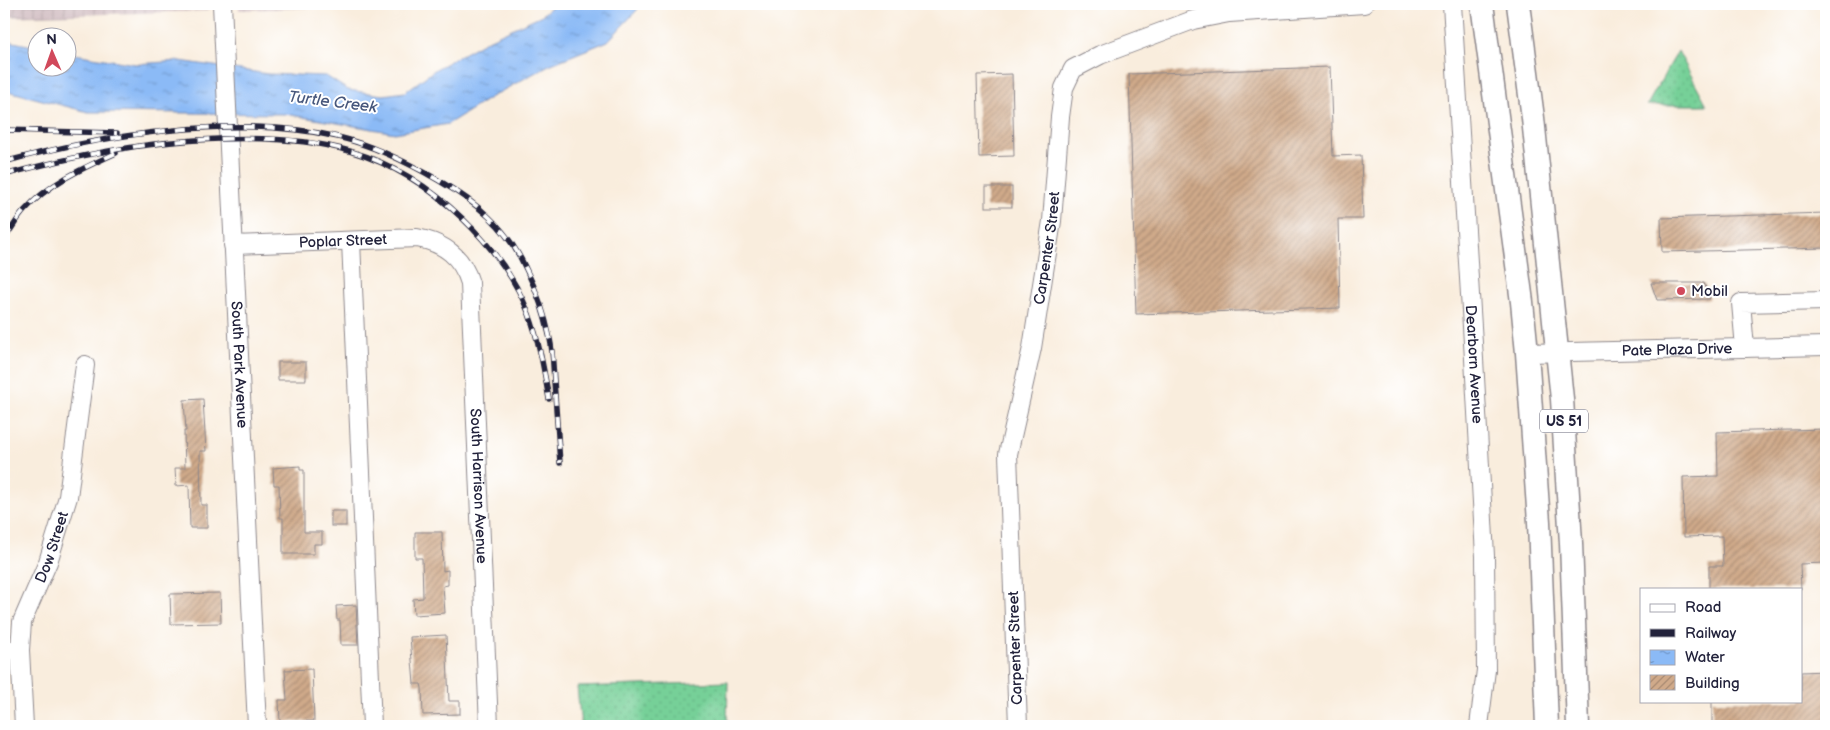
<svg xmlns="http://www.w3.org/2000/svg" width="1830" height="730" font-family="'Balsamiq Sans',sans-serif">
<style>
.industrial{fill:url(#industrial-grid)}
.grass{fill:url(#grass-dots);stroke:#4c796a}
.water{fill:url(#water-ripples);stroke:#566e98}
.building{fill:url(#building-hatch)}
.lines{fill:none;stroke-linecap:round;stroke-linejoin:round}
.minor-casing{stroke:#8e888c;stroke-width:20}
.major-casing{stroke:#8e888c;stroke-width:25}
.minor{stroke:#fff;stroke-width:18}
.major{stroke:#fff;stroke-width:22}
.rail-casing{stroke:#22223b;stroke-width:5.5}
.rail{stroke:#fff;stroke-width:4;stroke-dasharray:11;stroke-linecap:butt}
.poi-dot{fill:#d1495b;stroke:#fff;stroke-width:2}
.labels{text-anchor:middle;stroke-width:4;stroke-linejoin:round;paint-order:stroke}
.shield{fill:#fff;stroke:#646476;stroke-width:1}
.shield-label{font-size:14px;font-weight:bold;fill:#22223b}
.street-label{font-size:15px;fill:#22223b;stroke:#fff}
.poi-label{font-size:15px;fill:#22223b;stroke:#fff;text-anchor:start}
.water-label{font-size:16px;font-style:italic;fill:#47577c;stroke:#fff}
</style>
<defs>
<pattern id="industrial-grid" width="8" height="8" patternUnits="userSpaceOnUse" patternTransform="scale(1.25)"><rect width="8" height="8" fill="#d2bec2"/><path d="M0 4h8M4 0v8" fill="none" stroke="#b4a3a8"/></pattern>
<pattern id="grass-dots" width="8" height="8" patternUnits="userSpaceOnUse" patternTransform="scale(1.25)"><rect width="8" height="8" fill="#76d098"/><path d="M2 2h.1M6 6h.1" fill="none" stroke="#66b284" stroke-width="1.8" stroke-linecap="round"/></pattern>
<pattern id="water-ripples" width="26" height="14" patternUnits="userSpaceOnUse" patternTransform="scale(1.25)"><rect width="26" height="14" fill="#8bbaf6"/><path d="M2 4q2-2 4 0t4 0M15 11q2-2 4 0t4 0" fill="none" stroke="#7197c8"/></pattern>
<pattern id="building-hatch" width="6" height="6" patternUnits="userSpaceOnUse" patternTransform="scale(1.25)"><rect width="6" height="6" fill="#d0aa8a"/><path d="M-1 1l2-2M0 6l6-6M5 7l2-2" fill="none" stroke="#a88a72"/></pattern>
</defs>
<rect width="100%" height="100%" fill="#fff"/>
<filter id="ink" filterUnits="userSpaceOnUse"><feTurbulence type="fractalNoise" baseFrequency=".02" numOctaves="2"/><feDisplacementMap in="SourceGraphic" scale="10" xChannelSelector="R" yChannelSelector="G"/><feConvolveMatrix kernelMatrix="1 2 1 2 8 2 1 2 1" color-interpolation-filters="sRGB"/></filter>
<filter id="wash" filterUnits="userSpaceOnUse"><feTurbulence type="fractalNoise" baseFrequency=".0096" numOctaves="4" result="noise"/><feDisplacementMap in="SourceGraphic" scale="20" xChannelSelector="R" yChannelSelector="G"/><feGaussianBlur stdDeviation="1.12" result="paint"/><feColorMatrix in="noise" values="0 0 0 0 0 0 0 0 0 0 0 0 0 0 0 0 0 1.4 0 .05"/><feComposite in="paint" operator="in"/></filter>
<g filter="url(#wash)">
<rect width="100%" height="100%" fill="#f9eddd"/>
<g class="industrial">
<path d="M4 4H208V11L4 17Z"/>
<path d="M239 4H432L239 10Z"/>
</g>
<g class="grass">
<path d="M1678 51 1707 105H1647Z"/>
<path d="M728 682 727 726H581L577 687Z"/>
</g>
<path class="water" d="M555 4H640L637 10 608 41 549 65 491 97 448 124 395 133 285 114 88 112 4 90V40L37 47 38 68H68V53L135 64 180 61 268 74 326 76 348 90 383 95 405 92 436 69 488 40 542 15Z"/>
<g id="blocks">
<g class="building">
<path d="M1330 67 1333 156 1361 155 1363 219H1338L1340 308 1136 314 1129 74Z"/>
<path d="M1012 74 1014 156 979 157 977 75Z"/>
<rect x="986" y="187" width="26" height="20"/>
<path d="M1826 213V248L1662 252 1661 218Z"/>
<path d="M1651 283H1704L1710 299 1657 300Z"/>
<rect x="278" y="362" width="28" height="18"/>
<path d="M203 399 206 451H200L201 505H207V528H190L189 485 176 486 175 468H185L184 431H186L184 400Z"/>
<path d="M1826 429V563L1800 564 1801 589H1709V566H1723L1722 536 1684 537 1683 477 1718 476 1717 432Z"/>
<path d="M300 466V470H304V532H322V544H314V554H283V518H280L279 485H274L273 468Z"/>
<rect x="331" y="511" width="15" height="15"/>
<path d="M415 532H442L443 571 448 570V585L443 586 445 613 414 615 413 599 423 598 422 558H415Z"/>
<path d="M220 593 221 623 171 624 170 594Z"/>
<path d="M356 605 358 645H341L340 620H337L336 606Z"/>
<path d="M446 635 449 701H460V714L423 715 422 688 421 684H414L410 637Z"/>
<path d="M312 669 314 721 280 722 279 700H287L285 670Z"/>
<path d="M1826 671V726H1712V701H1801V672Z"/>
</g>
</g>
</g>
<g filter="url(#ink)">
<use href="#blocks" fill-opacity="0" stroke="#8e888c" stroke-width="1"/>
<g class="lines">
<defs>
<g id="minor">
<path id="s1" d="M222 4 257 726"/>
<path id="s2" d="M1452 4 1474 359 1485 556 1486 670 1479 726"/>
<path d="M351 241 372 726"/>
<path id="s3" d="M233 245 417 238C444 243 462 256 470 283L489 726"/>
<path d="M1745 348 1741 303 1826 301"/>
<path id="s4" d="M1527 353 1826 346"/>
<path d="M4 650H20"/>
<path id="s5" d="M24 726 20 650 22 622 48 562 68 497 85 365"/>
<path id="s6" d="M1018 726 1008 454 1032 348 1052 221 1060 117 1064 88 1073 69 1100 55 1193 20 1229 13 1364 4"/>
</g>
<g id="major">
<path d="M1482 4 1522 302 1527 353 1539 522 1547 726"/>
<path d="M1518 4 1533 118 1562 399 1571 543 1578 726"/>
</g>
</defs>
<use href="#minor" class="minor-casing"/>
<use href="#major" class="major-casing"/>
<use href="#minor" class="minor"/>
<use href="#major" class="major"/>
<defs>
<g id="rail">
<path d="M4 130 117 133"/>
<path d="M4 162C102 135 238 113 338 137 372 145 407 162 438 180 477 203 507 227 526 269 537 291 545 315 550 339 553 352 553 367 554 381 556 408 558 436 560 463"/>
<path d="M4 175C75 156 145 141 219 139 316 135 391 149 463 219 491 246 515 277 529 314 539 341 544 370 549 399"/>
<path d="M4 239C11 230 17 219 24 211 49 183 83 168 116 153"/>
</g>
</defs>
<use href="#rail" class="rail-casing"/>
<use href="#rail" class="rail"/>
</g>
</g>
<circle class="poi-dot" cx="1681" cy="291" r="5"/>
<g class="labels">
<rect class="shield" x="1540" y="409.5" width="48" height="23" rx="4"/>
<g class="shield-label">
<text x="1564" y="426">US 51</text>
</g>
<g class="street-label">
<text dy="5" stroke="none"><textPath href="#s3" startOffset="110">Poplar Street</textPath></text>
<text dy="5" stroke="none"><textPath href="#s6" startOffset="482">Carpenter Street</textPath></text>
<text dy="5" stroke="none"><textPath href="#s4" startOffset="150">Pate Plaza Drive</textPath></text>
<text dy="5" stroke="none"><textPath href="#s1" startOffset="361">South Park Avenue</textPath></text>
<text dy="5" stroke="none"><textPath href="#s2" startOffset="361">Dearborn Avenue</textPath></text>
<text dy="5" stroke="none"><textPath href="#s3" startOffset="461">South Harrison Avenue</textPath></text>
<text dy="5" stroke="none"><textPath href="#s5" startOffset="185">Dow Street</textPath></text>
<text transform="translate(1015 648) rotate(-92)" y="5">Carpenter Street</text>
</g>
<g class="poi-label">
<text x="1691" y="296">Mobil</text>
</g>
<g class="water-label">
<text transform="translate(333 101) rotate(7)" y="6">Turtle Creek</text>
</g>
</g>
<rect width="1830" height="730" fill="none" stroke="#fff" stroke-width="20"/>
<rect x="1640" y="588" width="162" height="115" fill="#ffffff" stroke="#a7a7b1"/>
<rect x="1650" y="604" width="25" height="8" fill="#ffffff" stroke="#a7a7b1"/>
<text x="1685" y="612" font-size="15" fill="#22223b">Road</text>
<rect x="1650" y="629" width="25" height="8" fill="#22223b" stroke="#a7a7b1"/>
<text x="1685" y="638" font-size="15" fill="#22223b">Railway</text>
<rect x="1650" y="650" width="25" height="15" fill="url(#water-ripples)" stroke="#a7a7b1"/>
<text x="1685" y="662" font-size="15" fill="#22223b">Water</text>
<rect x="1650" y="675" width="25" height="15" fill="url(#building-hatch)" stroke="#a7a7b1"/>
<text x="1685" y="688" font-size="15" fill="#22223b">Building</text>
<g transform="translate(52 52) rotate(358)"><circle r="24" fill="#ffffff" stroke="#a7a7b1"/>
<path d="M0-4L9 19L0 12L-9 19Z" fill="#d1495b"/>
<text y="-8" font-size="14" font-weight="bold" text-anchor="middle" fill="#22223b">N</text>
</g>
</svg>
